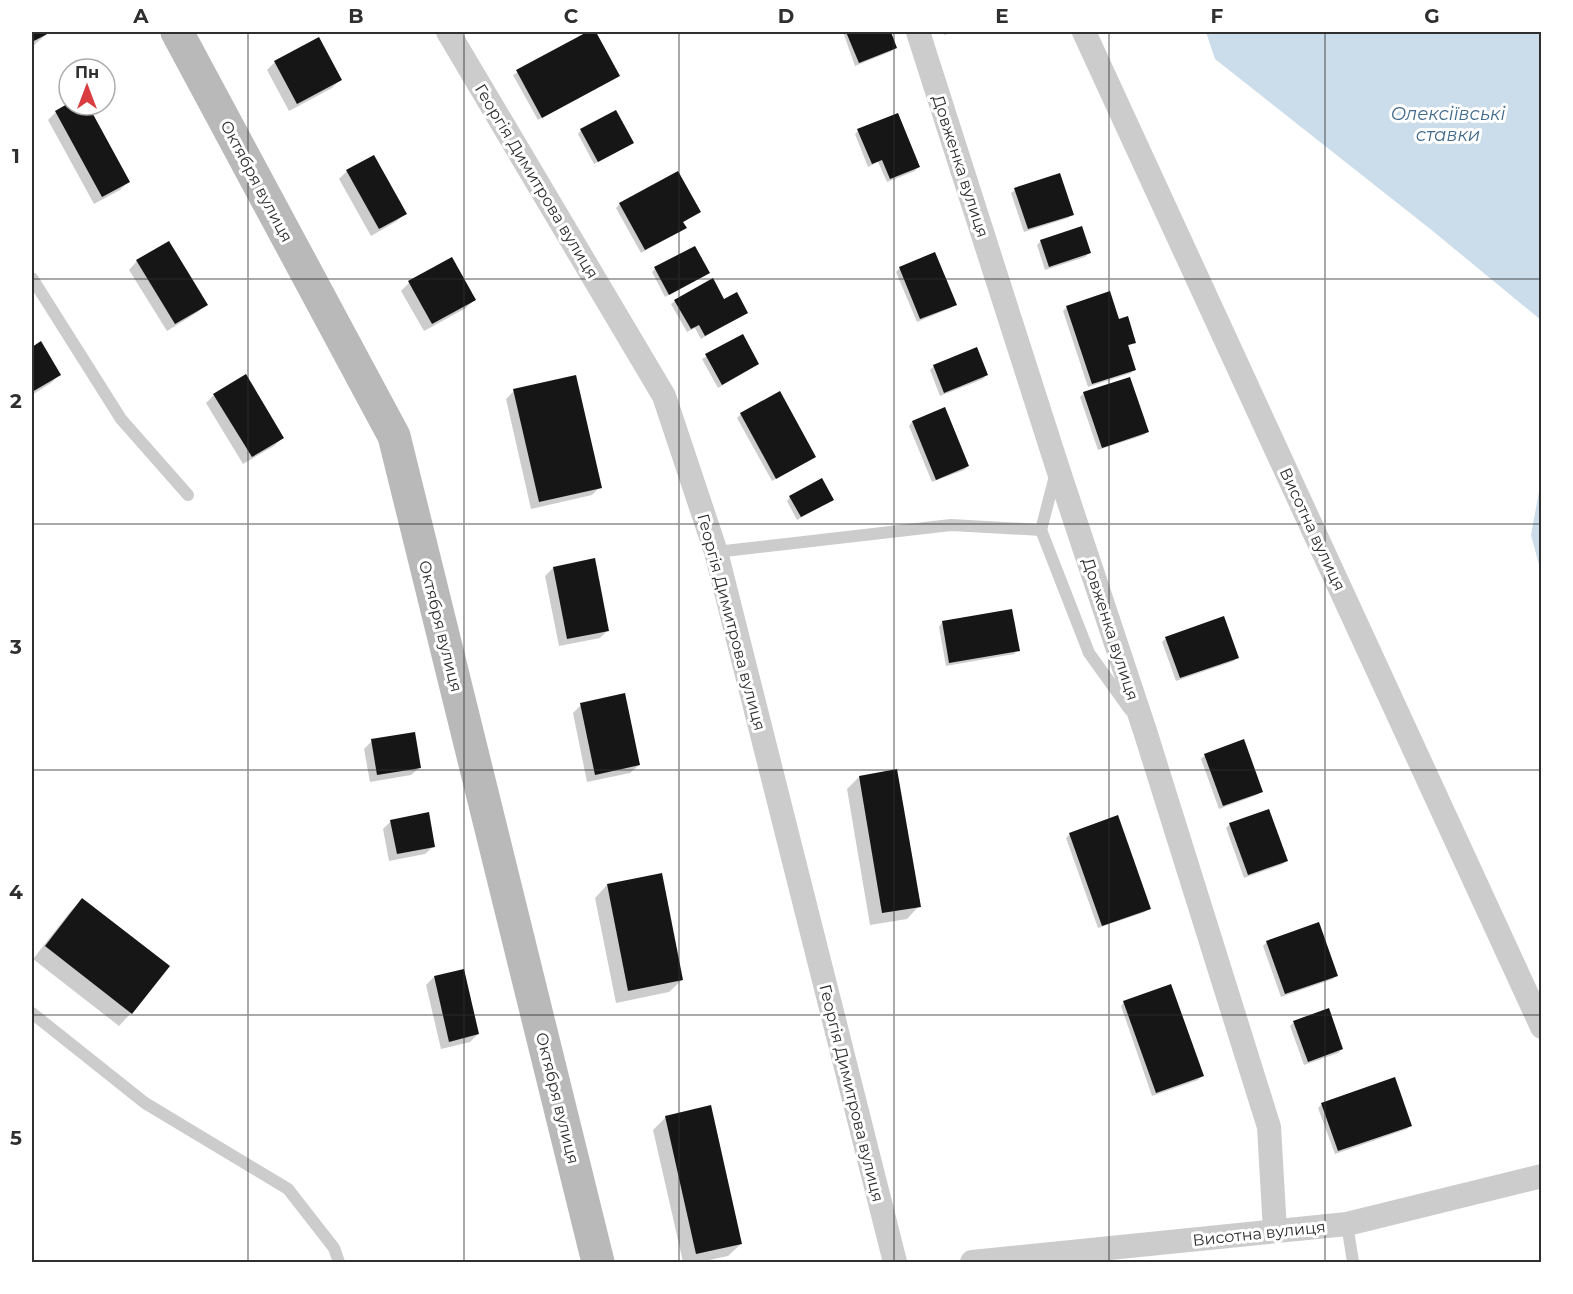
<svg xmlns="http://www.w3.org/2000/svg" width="1573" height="1294" font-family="Montserrat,sans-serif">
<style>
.water{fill:#cbdcea}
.shadow{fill:#0003}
.building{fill:#161616}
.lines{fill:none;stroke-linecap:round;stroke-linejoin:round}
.lane{stroke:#ccc;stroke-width:12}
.street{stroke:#ccc;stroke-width:24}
.secondary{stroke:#b9b9b9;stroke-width:33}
.grid{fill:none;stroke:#2f2f2f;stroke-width:1.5;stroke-opacity:0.55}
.labels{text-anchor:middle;stroke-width:6;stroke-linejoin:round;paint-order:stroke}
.street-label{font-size:16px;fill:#2f2f2f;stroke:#fff}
.water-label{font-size:18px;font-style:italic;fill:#426a8c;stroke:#fff}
.neatline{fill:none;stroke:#2f2f2f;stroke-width:2}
.grid-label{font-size:20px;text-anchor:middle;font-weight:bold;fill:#2f2f2f}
</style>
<rect width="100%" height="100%" fill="#fff"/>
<g class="water">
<path d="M1206 32H1541V320L1429 228 1215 59Z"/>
<path d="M1541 481V572L1531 535Z"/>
</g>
<g class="shadow">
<path d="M32 32H49L32 47Z"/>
<path d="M590 32H594L618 75 538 120 513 75Z"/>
<path d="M843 32H889L895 47 892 51 855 66Z"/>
<path d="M943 32H955L944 35Z"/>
<path d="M275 62 340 80 332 88 289 111 267 70Z"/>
<path d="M69 105H87L128 182 120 190 94 204 48 120 56 112Z"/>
<path d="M581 130 628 146 594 164 578 134Z"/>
<path d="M858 131 918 167 915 171 887 182 878 162 868 167 855 134Z"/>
<path d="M347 171 405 213 397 221 371 236 339 179Z"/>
<path d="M1015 190 1072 214 1068 218 1024 232 1011 193Z"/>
<path d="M620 204 699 212 682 223 685 228 681 231 641 253 616 208Z"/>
<path d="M1041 241 1089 253 1085 257 1045 270 1037 245Z"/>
<path d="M451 259 474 300 466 308 424 331 401 291 409 283Z"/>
<path d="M137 261 206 304 198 312 167 331 129 270Z"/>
<path d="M900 268 955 304 951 308 917 322 896 272Z"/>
<path d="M655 269 708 273 665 297 652 272Z"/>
<path d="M675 301H724L746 312 701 339 695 328 687 332 671 304Z"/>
<path d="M1067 307 1135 342 1127 347 1135 369 1131 373 1088 387 1063 311Z"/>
<path d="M742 336 758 364 718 388 702 359Z"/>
<path d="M41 343 59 375 51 383 32 395V349Z"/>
<path d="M934 366 986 375 983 379 940 396 930 370Z"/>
<path d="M514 391 600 487 592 495 531 509 506 399Z"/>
<path d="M1084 393 1147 432 1144 435 1098 450 1080 397Z"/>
<path d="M214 395 282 438 274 446 243 464 206 403Z"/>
<path d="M944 409 968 466 964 470 932 482 909 426 912 422Z"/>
<path d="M741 414 814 457 772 481 737 418Z"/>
<path d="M790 497 832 500 797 520 787 501Z"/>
<path d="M553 568 608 630 600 638 559 646 545 576Z"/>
<path d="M942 623 1018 650 1014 654 946 666 939 627Z"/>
<path d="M1166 638 1237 657 1234 661 1176 681 1162 642Z"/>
<path d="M581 705 639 765 630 773 587 782 573 713Z"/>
<path d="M372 741 420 767 411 775 370 782 364 749Z"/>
<path d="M1205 755 1261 792 1257 795 1219 809 1201 759Z"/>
<path d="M859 777 919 906 907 919 870 925 847 789Z"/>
<path d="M391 821 434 846 425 854 389 861 383 829Z"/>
<path d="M1230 824 1286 861 1283 864 1244 878 1226 828Z"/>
<path d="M1070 834 1149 908 1145 912 1098 928 1066 838Z"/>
<path d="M607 885 682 980 669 992 616 1003 595 898Z"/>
<path d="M82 900 131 1013 119 1026 33 959 70 912Z"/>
<path d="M1267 942 1336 975 1333 979 1281 997 1263 946Z"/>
<path d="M434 977 478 1034 470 1042 441 1049 426 985Z"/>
<path d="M1124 1002 1202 1076 1198 1080 1152 1096 1121 1006Z"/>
<path d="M1294 1022 1342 1049 1338 1053 1304 1065 1290 1026Z"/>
<path d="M1322 1104 1410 1125 1407 1129 1335 1154 1318 1108Z"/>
<path d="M666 1117 741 1244 728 1256 700 1262H683L653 1130Z"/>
</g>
<g class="building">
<path d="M32 32H51L32 42Z"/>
<path d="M587 32H596L620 76 542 118 516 70Z"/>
<path d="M846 32H891L897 48 859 63Z"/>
<path d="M319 37 342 80 297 104 274 61Z"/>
<path d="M69 103V105H88L130 182 102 197 55 111Z"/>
<path d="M616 110 634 143 598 162 580 129Z"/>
<path d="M898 113 920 167 890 179 882 160 872 164 857 129Z"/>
<path d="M374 155 407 214 379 229 346 170Z"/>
<path d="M678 171 701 212 683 222 687 228 645 250 619 203Z"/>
<path d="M1060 173 1074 215 1028 229 1014 188Z"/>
<path d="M1082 226 1091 253 1049 267 1040 240Z"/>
<path d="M169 241 208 305 175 324 136 260Z"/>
<path d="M695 246 710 273 669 295 654 267Z"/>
<path d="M935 252 957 305 920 319 899 267Z"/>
<path d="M452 257 476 300 432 324 408 281Z"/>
<path d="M713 278 724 299 737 292 748 313 705 336 699 325 691 329 674 300Z"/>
<path d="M1110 291 1119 319 1128 316 1136 343 1128 345 1136 370 1092 384 1066 306Z"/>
<path d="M743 334 759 364 722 385 705 354Z"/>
<path d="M41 341 61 375 32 392V347Z"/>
<path d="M977 347 988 375 944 393 933 365Z"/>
<path d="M246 374 284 438 252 457 213 394Z"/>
<path d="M576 375 602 488 539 502 513 389Z"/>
<path d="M1130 377 1149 432 1102 448 1083 392Z"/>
<path d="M780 391 816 457 776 479 740 413Z"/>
<path d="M945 407 969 466 936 480 912 421Z"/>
<path d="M822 478 834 500 801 517 789 496Z"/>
<path d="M595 558 609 631 567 639 553 567Z"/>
<path d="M1012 609 1020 651 949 663 942 621Z"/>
<path d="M1224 616 1239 658 1180 678 1165 637Z"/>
<path d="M625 693 640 765 595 775 580 703Z"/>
<path d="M415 732 421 768 377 775 371 739Z"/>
<path d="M1244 739 1263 792 1223 806 1204 754Z"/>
<path d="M897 769 921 907 882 913 859 776Z"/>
<path d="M1269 809 1288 861 1248 875 1229 823Z"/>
<path d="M429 812 435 847 397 854 390 820Z"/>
<path d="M1118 815 1151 909 1102 926 1069 833Z"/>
<path d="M662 873 683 980 628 991 607 884Z"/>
<path d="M82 898 170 966 132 1014 45 946Z"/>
<path d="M1319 922 1338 976 1285 994 1266 941Z"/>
<path d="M464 969 479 1034 449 1042 434 976Z"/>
<path d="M1171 984 1204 1076 1156 1093 1123 1001Z"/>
<path d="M1329 1008 1343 1049 1308 1062 1293 1021Z"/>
<path d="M1395 1077 1412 1126 1338 1151 1321 1103Z"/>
<path d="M711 1105 742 1244 696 1254 665 1116Z"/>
</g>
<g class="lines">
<g class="lane">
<path d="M32 278 121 419 188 495"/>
<path d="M1041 530 1089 653 1130 710"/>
<path d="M716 552 951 525 1041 530 1056 472"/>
<path d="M32 1013 145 1103 288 1189 334 1248 339 1262"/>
<path d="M1347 1224 1353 1262"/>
</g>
<g class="street">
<path d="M448 32 664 396 716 552 895 1262"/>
<path d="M918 32 1057 466 1145 731 1269 1127 1275 1231"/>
<path d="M1084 32 1542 1027"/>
<path d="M972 1262 1347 1224 1542 1176"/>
</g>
<path class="secondary" d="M177 32 394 436 598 1262"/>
</g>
<path class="grid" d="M248 32V1262M464 32V1262M679 32V1262M894 32V1262M1109 32V1262M1325 32V1262M32 279H1542M32 524H1542M32 770H1542M32 1015H1542"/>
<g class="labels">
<g class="street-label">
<text transform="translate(961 166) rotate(72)" y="6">Довженка вулиця</text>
<text transform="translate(257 181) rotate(62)" y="6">Октября вулиця</text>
<text transform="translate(537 181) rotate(59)" y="6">Георгія Димитрова вулиця</text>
<text transform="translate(1313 529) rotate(65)" y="6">Висотна вулиця</text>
<text transform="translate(732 622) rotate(75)" y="6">Георгія Димитрова вулиця</text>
<text transform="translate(441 626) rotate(76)" y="6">Октября вулиця</text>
<text transform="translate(1111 629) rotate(72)" y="6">Довженка вулиця</text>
<text transform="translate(852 1093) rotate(76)" y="6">Георгія Димитрова вулиця</text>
<text transform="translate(558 1098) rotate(76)" y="6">Октября вулиця</text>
<text transform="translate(1259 1233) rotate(-6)" y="6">Висотна вулиця</text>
</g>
<g class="water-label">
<text x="1448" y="120">Олексіївські<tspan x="1448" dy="21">ставки</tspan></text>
</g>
</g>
<rect width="1573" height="1294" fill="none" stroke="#ffffff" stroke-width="66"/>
<g transform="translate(87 87)"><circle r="28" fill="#ffffff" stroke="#acacac" stroke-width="1.5"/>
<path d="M0-4.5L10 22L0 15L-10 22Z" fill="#d93d3f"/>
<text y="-9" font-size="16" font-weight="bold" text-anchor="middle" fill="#2f2f2f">Пн</text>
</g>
<rect x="33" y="33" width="1507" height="1228" class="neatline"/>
<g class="grid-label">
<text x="141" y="23">A</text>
<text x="356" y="23">B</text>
<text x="571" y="23">C</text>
<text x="786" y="23">D</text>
<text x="1002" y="23">E</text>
<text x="1217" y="23">F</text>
<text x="1432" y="23">G</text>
<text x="16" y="163">1</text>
<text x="16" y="408">2</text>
<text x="16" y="654">3</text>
<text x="16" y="899">4</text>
<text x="16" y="1145">5</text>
</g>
</svg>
